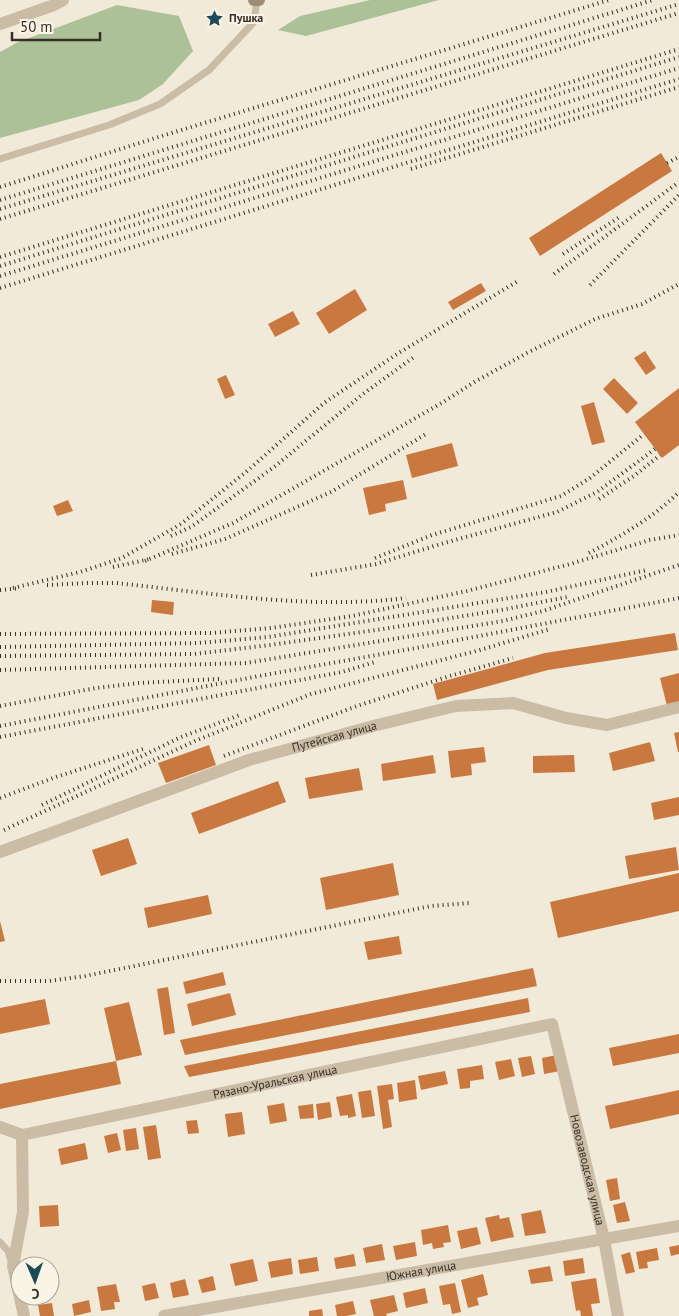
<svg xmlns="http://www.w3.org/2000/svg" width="679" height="1316" font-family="'PT Sans',sans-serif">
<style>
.green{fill:#adc199}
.building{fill:#c97840}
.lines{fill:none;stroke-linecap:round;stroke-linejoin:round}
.service{stroke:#cabca5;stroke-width:7}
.minor{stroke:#cabca5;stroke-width:12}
.secondary{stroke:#9e8b76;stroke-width:12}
.rail{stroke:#362e27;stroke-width:4;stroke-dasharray:1 4;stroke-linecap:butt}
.labels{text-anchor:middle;stroke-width:4;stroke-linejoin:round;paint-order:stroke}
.poi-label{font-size:12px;font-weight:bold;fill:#362e27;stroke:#faf4e6;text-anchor:start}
.street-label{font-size:12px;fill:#362e27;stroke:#faf4e6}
</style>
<rect width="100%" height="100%" fill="#f2ead9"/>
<g class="green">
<path d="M370 0H439L306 36 278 30 300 16Z"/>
<path d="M117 5 179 16 193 51 163 84 139 100 0 138V52L16 43Z"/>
</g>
<g class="building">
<path d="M661 153 672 171 540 256 529 238Z"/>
<path d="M481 283 486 291 453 310 448 302Z"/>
<path d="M355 289 367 310 329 334 316 313Z"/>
<path d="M293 311 300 324 275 337 268 324Z"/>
<path d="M645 351 656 368 646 375 634 358Z"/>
<path d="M226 375 235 395 225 399 217 379Z"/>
<path d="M614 378 638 403 627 414 603 389Z"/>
<path d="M679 388V445L662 458 635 422Z"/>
<path d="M594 402 605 442 592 445 581 406Z"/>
<path d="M452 443 458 466 412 478 406 455Z"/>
<path d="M403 480 407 499 385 504 386 511 369 515 363 488Z"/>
<path d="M68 500 73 511 57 516 53 506Z"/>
<path d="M152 600 174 602 173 615 151 612Z"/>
<path d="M675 633 678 650 548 670 437 700 433 684 545 653Z"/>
<path d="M679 673V702L667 706 660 678Z"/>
<path d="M679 732V752H678L674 733Z"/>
<path d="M650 742 655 761 613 771 609 753Z"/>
<path d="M209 745 216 765 166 783 158 763Z"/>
<path d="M484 747 486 762 471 764 472 775 451 778 448 751Z"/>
<path d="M433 755 436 773 383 781 381 764Z"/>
<path d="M574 755 575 772 533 773V756Z"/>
<path d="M359 768 363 790 309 799 305 778Z"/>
<path d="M278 781 286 802 199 834 191 813Z"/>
<path d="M679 797V815L654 820 651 803Z"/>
<path d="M128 838 137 864 101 876 92 850Z"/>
<path d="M676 847 679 870 629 879 625 856Z"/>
<path d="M393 863 399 895 326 910 320 878Z"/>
<path d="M679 873V911L558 938 550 902Z"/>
<path d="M208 895 212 914 148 928 144 908Z"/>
<path d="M0 921 5 941 0 942Z"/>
<path d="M399 936 402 954 368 960 364 942Z"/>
<path d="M533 968 537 986 185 1055 180 1040Z"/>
<path d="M223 972 226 985 186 994 183 982Z"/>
<path d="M168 987 175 1033 164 1035 157 989Z"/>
<path d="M230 993 236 1015 192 1026 187 1004Z"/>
<path d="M528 998 530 1012 189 1077 184 1066Z"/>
<path d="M45 999 50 1024 0 1034V1008Z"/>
<path d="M129 1002 142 1055 116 1061 121 1084 0 1109V1084L116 1061 104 1008Z"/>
<path d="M679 1034V1053L613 1066 609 1048Z"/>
<path d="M557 1055 560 1071 544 1074 542 1058Z"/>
<path d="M531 1056 535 1074 522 1077 518 1058Z"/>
<path d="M511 1059 515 1076 499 1080 495 1062Z"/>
<path d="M482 1065 484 1079 470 1081V1088L460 1089 457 1069Z"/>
<path d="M445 1071 448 1084 421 1090 418 1076Z"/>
<path d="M415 1080 417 1099 399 1102 397 1083Z"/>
<path d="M392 1084 394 1099 388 1100 392 1127 383 1129 377 1086Z"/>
<path d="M371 1090 375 1116 362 1118 358 1092Z"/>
<path d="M679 1090V1114L610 1129 605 1106Z"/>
<path d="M352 1094 356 1116 348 1118V1115L340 1116 336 1097Z"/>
<path d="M330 1102 332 1117 318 1120 316 1104Z"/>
<path d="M284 1103 287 1121 270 1124 267 1106Z"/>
<path d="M313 1104 314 1118 300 1119 298 1106Z"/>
<path d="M242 1112 245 1134 228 1137 225 1114Z"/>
<path d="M197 1120 199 1133 188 1134 186 1121Z"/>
<path d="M156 1125 161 1158 148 1160 143 1127Z"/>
<path d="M136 1128 139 1149 126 1151 123 1130Z"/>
<path d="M117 1133 121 1150 108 1153 104 1136Z"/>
<path d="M85 1143 88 1159 61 1165 58 1149Z"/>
<path d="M617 1178 620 1199 610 1201 606 1180Z"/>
<path d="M625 1202 630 1221 617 1223 613 1205Z"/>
<path d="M58 1205 59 1226 40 1227 39 1206Z"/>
<path d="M541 1210 546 1233 525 1236 521 1214Z"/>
<path d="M499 1215 500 1219 509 1217 514 1237 491 1242 485 1218Z"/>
<path d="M448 1225 451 1242 443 1243 444 1247 433 1249 432 1243 423 1245 421 1230Z"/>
<path d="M477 1227 481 1244 461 1249 457 1231Z"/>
<path d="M415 1242 417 1256 396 1260 393 1246Z"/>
<path d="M382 1244 385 1260 366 1263 363 1248Z"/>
<path d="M679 1245V1254L671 1256 669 1247Z"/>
<path d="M657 1248 659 1260 647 1262 648 1268 639 1269 636 1252Z"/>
<path d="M630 1252 635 1272 626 1274 621 1255Z"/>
<path d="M354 1254 356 1266 336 1269 334 1258Z"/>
<path d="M317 1257 319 1271 300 1274 298 1260Z"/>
<path d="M291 1258 293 1274 271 1278 268 1262Z"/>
<path d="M583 1258 585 1273 565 1276 563 1261Z"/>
<path d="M253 1259 258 1281 235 1286 230 1264Z"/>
<path d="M550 1266 553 1281 531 1284 528 1270Z"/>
<path d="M483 1274 488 1295 477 1298 479 1305 468 1308 461 1280Z"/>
<path d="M213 1276 216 1290 202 1293 198 1280Z"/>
<path d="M596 1278 600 1303 591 1304 593 1316H581L580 1310 576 1311 571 1282Z"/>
<path d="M185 1279 189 1295 173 1298 170 1283Z"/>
<path d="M155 1283 159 1298 145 1301 142 1286Z"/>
<path d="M455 1283 461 1312 452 1314 450 1304 443 1305 439 1286Z"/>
<path d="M116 1284 120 1302H114L115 1309 101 1311 97 1287Z"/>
<path d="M425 1288 428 1303 406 1308 403 1293Z"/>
<path d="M394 1295 398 1311 386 1314 387 1316H374L370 1300Z"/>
<path d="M89 1300 91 1312 74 1316 72 1304Z"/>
<path d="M353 1301 356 1314 346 1316H337L335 1305Z"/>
<path d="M52 1303 54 1316H40L38 1305Z"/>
<path d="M322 1309 323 1316H309V1311Z"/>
</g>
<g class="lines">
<g class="service">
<path d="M0 159 109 125 160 104 209 70 254 22 257 0"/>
<path d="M0 1242 8 1251 11 1261"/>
</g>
<g class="minor">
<path d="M0 24 54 5 63 0"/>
<path id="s1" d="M0 852 249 760 377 725 456 706 513 703 566 718 607 725 679 707"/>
<path id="s2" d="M0 1127 22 1135 552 1024 604 1239 618 1316"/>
<path d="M22 1135 23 1212 13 1266 24 1316"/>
<path id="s3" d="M164 1316 679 1226"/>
</g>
<path class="secondary" d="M254 0H259"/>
<g class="rail">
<path d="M667 163 679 157"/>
<path d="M411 169 679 87"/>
<path d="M0 187 165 135 609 0"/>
<path d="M0 200 653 0"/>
<path d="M0 209 679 4"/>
<path d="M0 219 679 13"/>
<path d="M563 254 621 216"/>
<path d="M0 257 679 49"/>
<path d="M0 266 679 57"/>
<path d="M554 274 679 182"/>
<path d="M0 276 679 68"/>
<path d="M590 285 679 195"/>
<path d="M0 288 679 79"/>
<path d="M599 499 634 476 660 455"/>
<path d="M171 536 191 527 274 467 363 394 414 357"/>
<path d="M589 553C621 536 654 517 679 492"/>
<path d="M172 554 225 539 331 492 426 434"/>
<path d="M375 558 432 535 561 496 590 478 644 434"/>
<path d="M145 561 233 523 440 404 476 381 527 353 595 319 642 304 679 284"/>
<path d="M113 567 150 559"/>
<path d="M311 575 376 564 444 543 557 512 597 492 655 449"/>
<path d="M47 585 87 583H116C212 593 309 610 406 598"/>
<path d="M13 588 80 572 122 558 181 524 246 472 324 403 397 354 518 281"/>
<path d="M0 590 20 588"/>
<path d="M0 634 211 633 271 628 352 616 467 591 570 564 650 540 679 535"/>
<path d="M0 647 198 643 268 637 546 592 647 570"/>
<path d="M0 656 194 654 270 645 383 629 501 610 567 597"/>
<path d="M0 670 246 663 503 621 543 611 679 565"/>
<path d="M0 706 96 688 139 683 220 679"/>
<path d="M0 726 259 676 416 648 679 598"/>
<path d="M0 737 342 672 375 662"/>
<path d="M224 756 357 706 450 676 513 658"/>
<path d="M0 798 56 777 143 749"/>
<path d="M42 805 181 737 240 715"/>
<path d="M4 830 195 741 311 694 480 650 550 629"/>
<path d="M0 981H49L85 976 431 906 470 903"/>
</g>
</g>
<defs>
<symbol id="sight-bare" viewBox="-9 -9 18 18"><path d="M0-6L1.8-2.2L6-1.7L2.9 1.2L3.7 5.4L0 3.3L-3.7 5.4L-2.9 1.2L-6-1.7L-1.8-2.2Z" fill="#1b4a58" stroke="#faf4e6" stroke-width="2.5" paint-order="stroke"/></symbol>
</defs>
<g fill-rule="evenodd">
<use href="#sight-bare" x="202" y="6" width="25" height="25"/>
</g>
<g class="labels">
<g class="poi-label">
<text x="229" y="22">Пушка</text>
</g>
<g class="street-label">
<text dy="4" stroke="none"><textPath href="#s1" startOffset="354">Путейская улица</textPath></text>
<text dy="4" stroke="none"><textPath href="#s2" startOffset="282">Рязано-Уральская улица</textPath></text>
<text dy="4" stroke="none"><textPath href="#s2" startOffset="715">Новозаводская улица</textPath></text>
<text dy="4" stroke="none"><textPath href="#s3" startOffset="261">Южная улица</textPath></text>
</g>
</g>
<g transform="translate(35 1281) rotate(178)"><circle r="24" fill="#faf4e6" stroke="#aca59a"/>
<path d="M0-4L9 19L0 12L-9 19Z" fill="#1b4a58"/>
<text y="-8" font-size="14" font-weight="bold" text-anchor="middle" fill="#362e27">С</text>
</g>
<path d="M12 32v8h88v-8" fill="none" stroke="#362e27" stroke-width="2.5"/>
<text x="20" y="32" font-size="15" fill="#362e27" stroke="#faf4e6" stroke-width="4" paint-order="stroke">50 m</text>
</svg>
